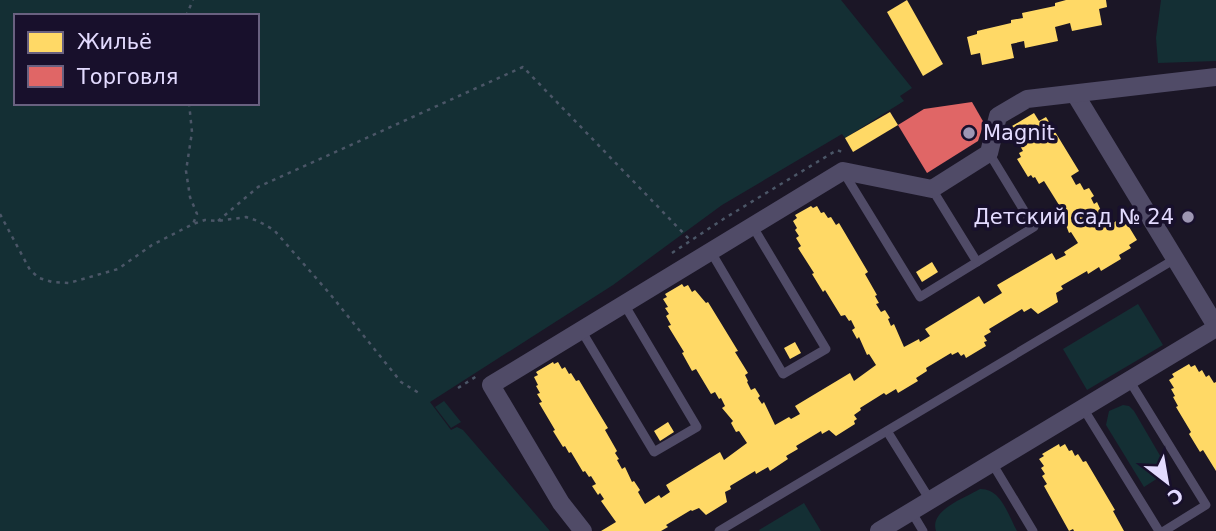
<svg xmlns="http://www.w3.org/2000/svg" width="1216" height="531" font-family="'DejaVu Sans',sans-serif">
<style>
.green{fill:#142f34;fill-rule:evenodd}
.homes{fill:#ffd966}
.shops{fill:#e06666}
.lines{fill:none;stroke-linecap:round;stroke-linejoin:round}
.path{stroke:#4b5667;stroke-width:2.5;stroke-dasharray:3.5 5;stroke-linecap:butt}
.lane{stroke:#504b67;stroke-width:9}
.street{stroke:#504b67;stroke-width:18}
.poi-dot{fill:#9d96b3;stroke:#18102c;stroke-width:2.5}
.labels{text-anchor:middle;stroke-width:7;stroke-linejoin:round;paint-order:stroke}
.poi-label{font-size:21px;fill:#e3dbff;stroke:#18102c;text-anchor:start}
</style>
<rect width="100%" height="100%" fill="#1b1626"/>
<g class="green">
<path d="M0 0H841L912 88 900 96 904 101 845 138 842 134 722 205 613 285 430 402 451 430 457 427 463 430 550 531H0ZM16 16H257V103H16Z"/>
<path d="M1161 0H1216V61L1158 63 1156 38Z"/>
<path d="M1138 304 1163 345 1087 390 1063 349Z"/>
<path d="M444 401 461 422 451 428 435 407Z"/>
<path d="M1123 405 1129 406 1134 411 1169 471 1144 487 1106 425 1109 411Z"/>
<path d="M980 489C1001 488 1008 515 1017 531H936C929 510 965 498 980 489Z"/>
<path d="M804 503 821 531H760L759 530Z"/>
</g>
<g class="homes">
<path d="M907 0 943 64 923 76 887 12Z"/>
<path d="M1066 0H1106L1107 7 1099 9 1102 25 1072 31 1070 23 1055 27 1058 41 1025 48 1024 41 1011 44 1014 58 982 65 980 53 971 55 967 37 977 34V31L1011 23V20L1023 18 1022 13 1055 6V3Z"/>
<path d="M890 112 898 125 853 152 845 138Z"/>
<path d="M1034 113 1039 121 1046 117 1079 171 1071 176 1076 185 1080 183 1084 190 1089 188 1094 196 1091 198 1094 204 1097 202 1108 226 1123 217 1137 240 1129 245 1131 248 1119 255 1121 259 1101 271 1099 267 1088 274 1087 271 1061 286 1063 289 1056 293 1058 302 1038 314 1031 308 1024 312 1022 309 989 329 991 332 984 336 987 341 984 342 986 346 966 358 964 354 961 356 958 352 952 355 951 353 926 368 927 371 916 378 918 381 898 393 896 389 886 395 884 393 860 408 861 410 854 415 857 419 854 421 855 424 836 436 829 430 822 434 821 431 796 446 798 449 786 456 788 459 770 471 768 467 756 474 755 471 730 486 731 489 725 492 727 502 706 515 699 508 692 511 691 510 666 525 668 527 661 531H601L616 522 601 501 604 499 600 493 598 495 592 486 596 484 591 476 589 477 585 471 583 472 571 452 569 453 565 446 563 447 553 431 555 430 539 403 542 402 537 394 540 393 536 386 538 385 534 377 538 375 536 372 553 362 554 364 558 362 562 369 565 367 569 374 571 373 576 381 579 380 608 428 605 430 617 451 615 453 619 459 617 460 622 469 625 467 632 482 634 481 640 490 638 492 645 504 659 495 661 498 670 492 666 485 720 452 724 460 747 443 739 431 736 432 731 423 733 421 722 408 725 406 721 398 719 399 715 392 711 394 696 369 692 371 682 353 684 352 668 326 671 325 666 316 669 314 665 308 668 307 663 299 667 297 665 294 682 284 684 287 688 285 692 292 695 290 706 303 708 302 738 351 735 352 748 373 745 375 748 381 747 382 751 390 755 388 760 396 758 398 762 404 764 402 775 425 789 417 791 419 800 414 795 406 850 373 854 381 876 365 869 354 867 355 859 337 857 339 852 330 855 328 851 320 849 321 845 315 841 316 825 290 823 292 812 274 814 273 798 248 801 246 796 238 799 236 795 230 797 228 793 221 797 218 795 215 811 206 813 208 817 206 821 213 824 212 828 218 831 217 836 225 839 223 868 272 865 274 877 295 875 296 879 303 876 304 881 312 885 310 890 318 888 319 891 326 894 324 904 347 919 339 920 342 930 336 925 329 979 296 984 304 1002 293 997 285 1052 253 1056 260 1066 255 1064 252 1078 243 1071 232 1069 233 1062 215 1059 217 1054 208 1059 205 1044 181 1039 184 1035 177 1033 178 1031 175 1028 177 1017 159 1021 157 1019 153 1023 151 1019 144 1022 143 1012 126Z"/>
<path d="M932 262 938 272 922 282 916 272Z"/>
<path d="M795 342 801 353 790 359 784 348Z"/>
<path d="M1189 364 1191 367 1195 365 1199 372 1202 370 1206 377 1209 375 1214 383 1216 382V471L1203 450 1200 452 1189 434 1191 432 1176 407 1178 406 1173 397 1175 396 1171 389 1174 388 1169 380 1174 377 1172 374Z"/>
<path d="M668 422 674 432 660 441 654 431Z"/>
<path d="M1059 444 1060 447 1065 444 1069 451 1072 450 1075 456 1078 454 1083 462 1086 461 1115 510 1113 511 1124 531H1074L1073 529 1069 531 1044 486 1047 484 1042 476 1045 474 1041 468 1044 466 1039 459 1044 456 1042 454Z"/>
</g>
<path class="shops" d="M972 102 984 123 978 141 927 173 898 125 924 109Z"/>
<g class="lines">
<g class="path">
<path d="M186 16 193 0"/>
<path d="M189 103 192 132 186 171 190 197 197 214 193 224"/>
<path d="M0 214 30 270 39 278 52 282 69 283 118 269 152 245 193 224 205 220 218 221 246 217 258 221 274 230 330 294 401 382 419 393"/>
<path d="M218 221 258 187 523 67 691 241"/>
<path d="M672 253 725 218 837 150 845 153"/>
<path d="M458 388 477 376"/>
</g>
<g class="lane">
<path d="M844 173 920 297 1034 227 989 153"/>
<path d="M932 189 977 262"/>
<path d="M711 252 783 374 826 349 753 227"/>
<path d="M581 330 654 452 697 427 624 304"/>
<path d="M1129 380 1206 505 1164 531"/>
<path d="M1083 408 1159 531"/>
<path d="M887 431 930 500"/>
<path d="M992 463 1033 531"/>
<path d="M911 511 923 531"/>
<path d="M719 531 1175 259"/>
</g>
<g class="street">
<path d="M1075 94 1216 326"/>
<path d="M583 531 561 503 491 385 843 171 932 189 989 153 998 116 1027 99 1216 77"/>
<path d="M879 531 1216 328"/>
</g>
</g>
<g class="poi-dot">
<circle cx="969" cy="133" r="7"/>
<circle cx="1188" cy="217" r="7"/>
</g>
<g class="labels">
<g class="poi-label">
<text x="983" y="140">Magnit</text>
<text x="1174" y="224" text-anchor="end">Детский сад № 24</text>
</g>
</g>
<rect x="14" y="14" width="245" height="91" fill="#18102c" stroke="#696180" stroke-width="2"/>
<rect x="28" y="32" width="35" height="21" fill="#ffd966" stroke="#696180" stroke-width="2"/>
<text x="77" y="49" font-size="21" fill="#e3dbff">Жильё</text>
<rect x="28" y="66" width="35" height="21" fill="#e06666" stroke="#696180" stroke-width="2"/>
<text x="77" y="84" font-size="21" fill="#e3dbff">Торговля</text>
<g transform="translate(1167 482) rotate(149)" stroke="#18102c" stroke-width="5" paint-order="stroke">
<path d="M0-5L12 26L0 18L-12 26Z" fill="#e3dbff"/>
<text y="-10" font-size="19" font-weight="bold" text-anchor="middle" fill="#e3dbff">С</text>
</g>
</svg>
